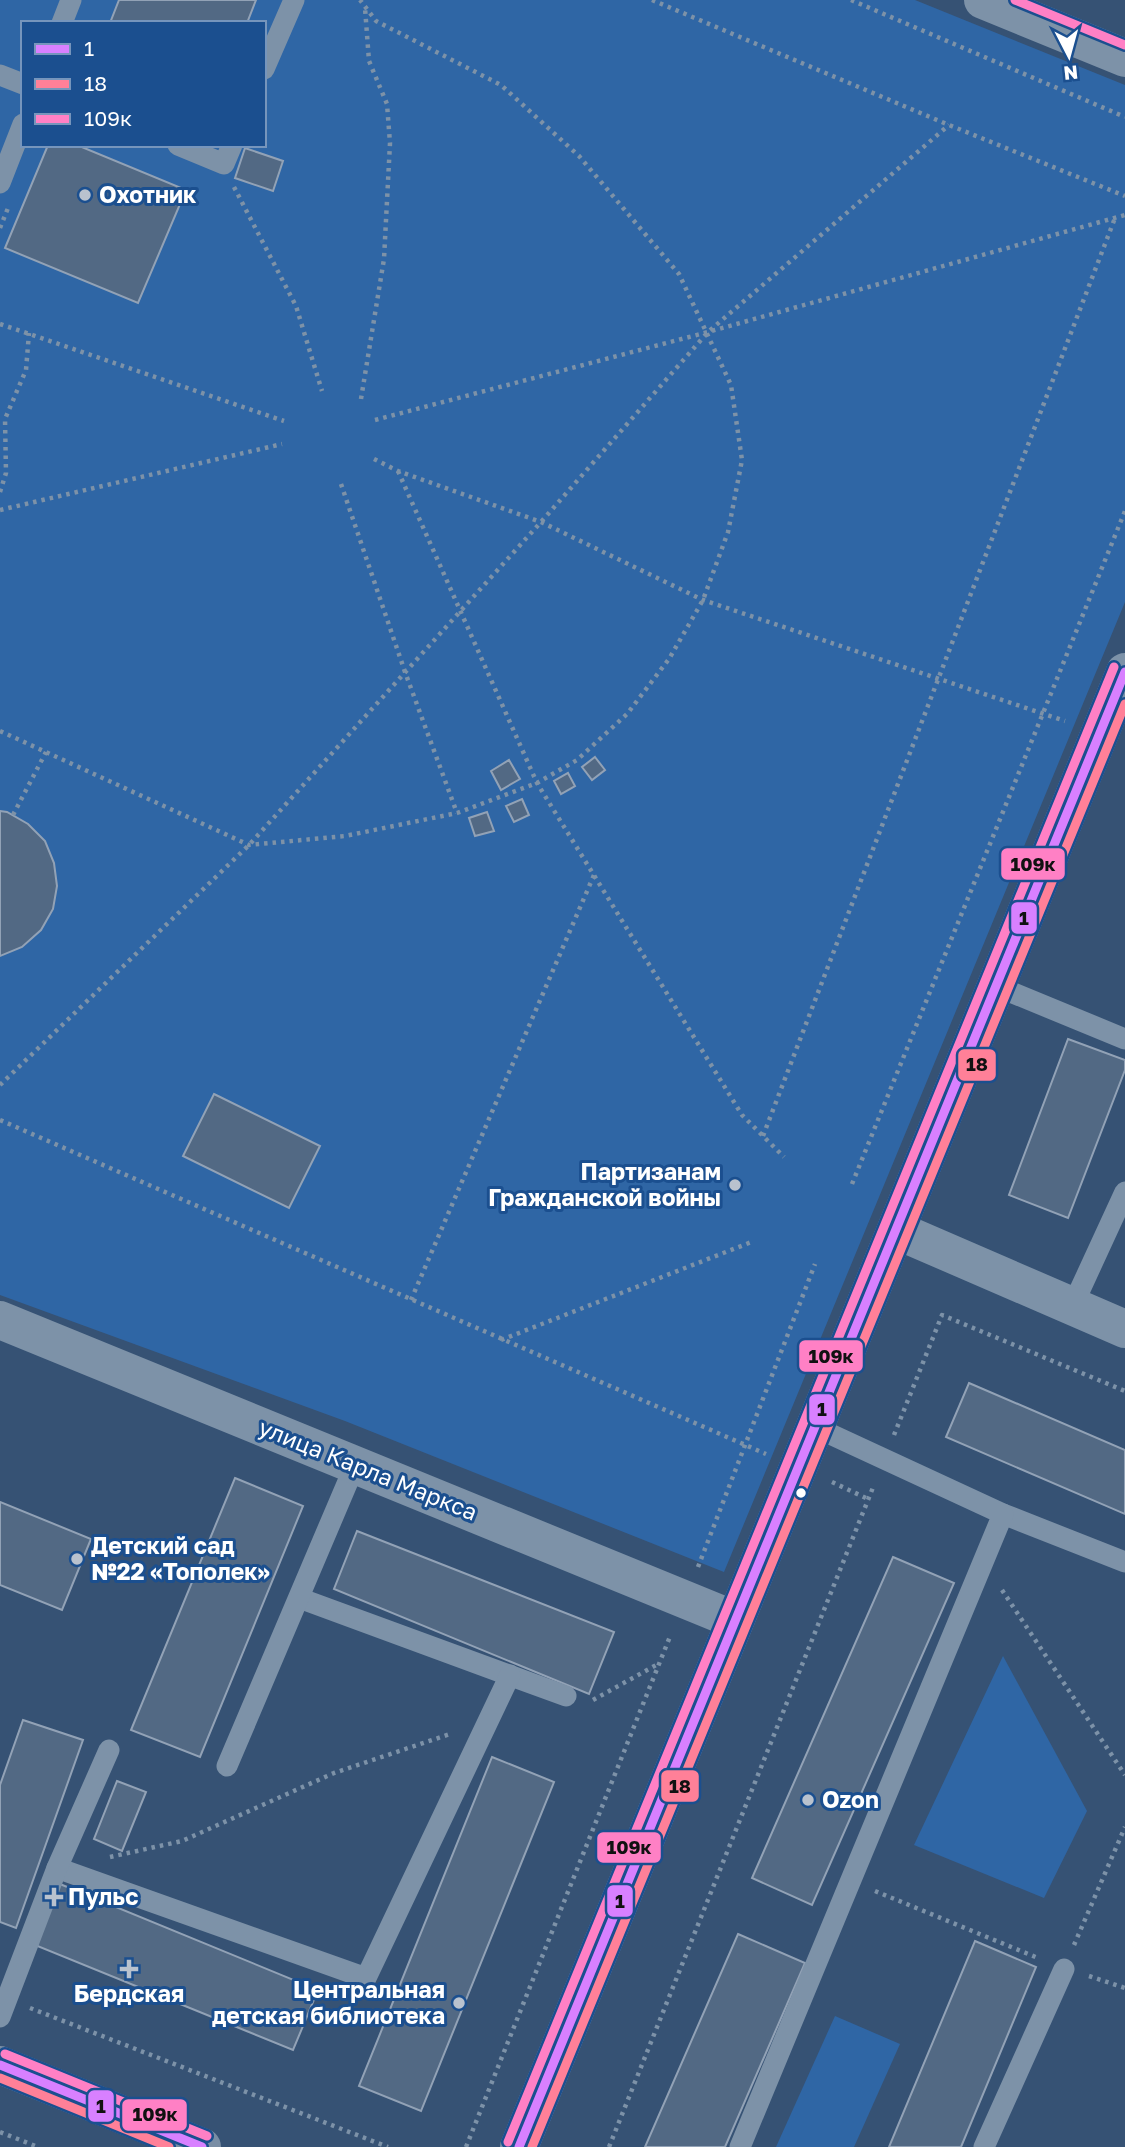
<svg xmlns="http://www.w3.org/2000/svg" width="1125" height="2147" font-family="'Golos Text',sans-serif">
	<rect width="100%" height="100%" fill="#365274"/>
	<!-- green -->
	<g fill="#2f66a5" fill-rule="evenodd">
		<path d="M0,0H915L1125,85V602L724,1572L345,1421L0,1295ZM23,23H264V145H23Z"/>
		<path d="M1003,1656L1087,1811L1044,1898L914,1845Z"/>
		<path d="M835,2016L900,2044L854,2147H776Z"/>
	</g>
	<!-- building -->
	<g fill="#526984" stroke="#92a2b6" stroke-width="2">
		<path d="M119,0H256L247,23H110Z"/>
		<path d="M48,145H77L186,190L138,303L5,248Z"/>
		<path d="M245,148L283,161L273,191L235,178Z"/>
		<path d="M595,757L605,770L592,780L582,767Z"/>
		<path d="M509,760L520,779L501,790L491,771Z"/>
		<path d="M568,773L575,786L561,794L554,781Z"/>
		<path d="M522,799L529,815L514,822L506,806Z"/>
		<path d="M0,811L7,812L28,824L45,841L54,863L57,886L53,909L41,930L22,947L0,956Z"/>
		<path d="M487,812L494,831L475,836L469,818Z"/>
		<path d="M1068,1039L1125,1060V1070L1068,1218L1009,1195Z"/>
		<path d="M214,1094L320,1146L289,1208L183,1156Z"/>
		<path d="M969,1383L1125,1450V1514L946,1437Z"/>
		<path d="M235,1478L303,1506L200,1757L131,1730Z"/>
		<path d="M0,1502L91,1539L62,1610L0,1585Z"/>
		<path d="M357,1531L614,1632L589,1694L334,1589Z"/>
		<path d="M893,1557L954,1583L812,1905L752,1878Z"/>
		<path d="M23,1720L83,1740L16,1928L0,1922V1785Z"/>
		<path d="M492,1757L554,1782L421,2111L359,2086Z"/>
		<path d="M117,1781L146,1792L122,1851L94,1839Z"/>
		<path d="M55,1882L318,1990L293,2050L30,1943Z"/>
		<path d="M738,1934L805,1963L725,2147H645Z"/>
		<path d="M975,1941L1036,1967L961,2147H889Z"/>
	</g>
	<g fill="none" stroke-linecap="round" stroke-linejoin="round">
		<!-- path -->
		<g stroke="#7d92a8" stroke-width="4.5" stroke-dasharray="3.5 5" stroke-linecap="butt">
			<path d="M652,0L949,125L1125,196"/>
			<path d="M851,0L1125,117"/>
			<path d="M234,187L296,306L322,391"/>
			<path d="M0,228L8,208"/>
			<path d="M0,324L284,421"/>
			<path d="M361,399L384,259L390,143L387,104L369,61L365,8"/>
			<path d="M375,420L708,332L1125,215"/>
			<path d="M374,459L398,471L541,522L703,600L1065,721"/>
			<path d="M398,471L537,783L742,1115L784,1157"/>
			<path d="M341,484L405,672L457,813"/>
			<path d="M0,492L6,473L5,419L26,370L29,333"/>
			<path d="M0,510L282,444"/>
			<path d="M0,731L249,845L345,836L457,813L537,783L577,760L627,714L669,659L703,600L728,532L742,460L731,385L679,274L579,156L501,85L376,21L360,0"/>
			<path d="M13,815L46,752"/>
			<path d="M0,1085L249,845L541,522L708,332L949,125"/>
			<path d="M0,1120L766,1454"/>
			<path d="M763,1136L1115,218"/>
			<path d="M852,1184L1125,511"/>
			<path d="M411,1300L594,875"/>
			<path d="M501,1340L754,1241"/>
			<path d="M894,1435L942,1315L1125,1391"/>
			<path d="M832,1482L868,1499"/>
			<path d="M698,1567L815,1264"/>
			<path d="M1002,1590L1125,1775"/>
			<path d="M593,1700L658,1664"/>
			<path d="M110,1857L182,1841L334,1773L450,1734"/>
			<path d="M875,1891L1038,1958"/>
			<path d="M1074,1945L1125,1827"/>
			<path d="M1089,1976L1125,1988"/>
			<path d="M30,2008L388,2147"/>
			<path d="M0,2132L38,2147"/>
			<path d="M466,2147L671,1634"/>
			<path d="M609,2147L874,1485"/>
		</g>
		<!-- service -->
		<g stroke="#7d92a8" stroke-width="21">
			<path d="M62,23L71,0"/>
			<path d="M264,69L294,0"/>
			<path d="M0,75L23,84"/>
			<path d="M178,145L224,164L232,145"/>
			<path d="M0,183L23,124"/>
			<path d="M996,986L1125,1039"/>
			<path d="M1072,1307L1125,1192"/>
			<path d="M1003,1514L1125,1562"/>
			<path d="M299,1598L566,1696"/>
			<path d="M227,1766L355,1465"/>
			<path d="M57,1868L366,1978L510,1675"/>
			<path d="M0,2017L57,1868L109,1750"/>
			<path d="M740,2147L1003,1514L815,1427"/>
			<path d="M984,2147L1064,1969"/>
		</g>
		<!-- minor -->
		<g stroke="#7d92a8" stroke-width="38">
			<path d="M896,1230L1125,1329"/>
			<path d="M0,1320L735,1620"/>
		</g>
		<!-- tertiary -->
		<g stroke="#7d92a8" stroke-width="38">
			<path d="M983,0L1125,58"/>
			<path d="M519,2147L1125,672"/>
		</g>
		<!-- secondary -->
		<path stroke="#798da4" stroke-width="38" d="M0,2065L202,2147"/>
		<defs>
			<g id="bus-1">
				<path d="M0,2065L202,2147"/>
				<path d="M519,2147L1125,672"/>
			</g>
			<g id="bus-2">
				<path d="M0,2078L169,2147"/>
				<path d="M532,2147L1125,704"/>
			</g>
			<g id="bus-3">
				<path d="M1015,0L1125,45"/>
				<path d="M5,2054L207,2136"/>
				<path d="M508,2142L1114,667"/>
			</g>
		</defs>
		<!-- bus-1 casing -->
		<use href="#bus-1" stroke="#1b4f8f" stroke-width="14"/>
		<!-- bus-2 casing -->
		<use href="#bus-2" stroke="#1b4f8f" stroke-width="14"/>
		<!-- bus-3 casing -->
		<use href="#bus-3" stroke="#1b4f8f" stroke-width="14"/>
		<!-- bus-1 -->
		<use href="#bus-1" stroke="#d880ff" stroke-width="9"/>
		<!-- bus-2 -->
		<use href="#bus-2" stroke="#ff8098" stroke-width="9"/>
		<!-- bus-3 -->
		<use href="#bus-3" stroke="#ff80c5" stroke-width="9"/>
	</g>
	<!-- markers -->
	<g fill="#b9c2ce" stroke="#1b4f8f" stroke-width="2.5">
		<circle cx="85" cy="195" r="7"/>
		<circle cx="735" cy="1185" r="7"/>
		<circle cx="77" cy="1559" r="7"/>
		<circle cx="808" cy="1800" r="7"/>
		<path d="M50.5 1886.5h7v7h7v7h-7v7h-7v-7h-7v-7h7z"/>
		<path d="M125.5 1958.5h7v7h7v7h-7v7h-7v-7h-7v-7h7z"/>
		<circle cx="459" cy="2003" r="7"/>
	</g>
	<circle fill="#fff" stroke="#1b4f8f" stroke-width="2.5" cx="801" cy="1493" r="6"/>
	<g text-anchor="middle" stroke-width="6" stroke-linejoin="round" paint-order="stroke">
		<!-- poi labels -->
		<g font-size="23" font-weight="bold" fill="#fff" stroke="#1b4f8f" text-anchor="start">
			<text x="99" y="203">Охотник</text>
			<text x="721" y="1180" text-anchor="end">Партизанам<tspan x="721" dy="26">Гражданской войны</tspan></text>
			<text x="91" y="1554">Детский сад<tspan x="91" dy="26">№22 «Тополек»</tspan></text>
			<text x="822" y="1808">Ozon</text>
			<text x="68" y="1905">Пульс</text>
			<text x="445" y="1998" text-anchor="end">Центральная<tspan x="445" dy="26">детская библиотека</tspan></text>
			<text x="129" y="2002" text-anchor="middle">Бердская</text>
		</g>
		<!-- street labels -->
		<g font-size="23" fill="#fff" stroke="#1b4f8f">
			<text transform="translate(368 1470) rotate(22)" y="8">улица Карла Маркса</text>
		</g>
	</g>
	<g stroke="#1b4f8f" stroke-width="2.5">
		<rect x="1000" y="847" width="66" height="34" rx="7" fill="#ff80c5"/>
		<rect x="1010" y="901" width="28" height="34" rx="7" fill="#d880ff"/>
		<rect x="957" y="1048" width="40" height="34" rx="7" fill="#ff8098"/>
		<rect x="798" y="1339" width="66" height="34" rx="7" fill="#ff80c5"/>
		<rect x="808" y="1393" width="28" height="33" rx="7" fill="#d880ff"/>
		<rect x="660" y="1769" width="40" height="34" rx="7" fill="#ff8098"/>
		<rect x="596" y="1831" width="66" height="33" rx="7" fill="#ff80c5"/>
		<rect x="606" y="1884" width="28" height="34" rx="7" fill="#d880ff"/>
		<rect x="87" y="2089" width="28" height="34" rx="7" fill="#d880ff"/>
		<rect x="121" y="2098" width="67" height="34" rx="7" fill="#ff80c5"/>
	</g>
	<g font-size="19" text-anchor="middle" font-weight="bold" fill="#111">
		<text x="1033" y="871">109к</text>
		<text x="1024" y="925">1</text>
		<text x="977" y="1071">18</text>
		<text x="831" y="1363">109к</text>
		<text x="822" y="1416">1</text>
		<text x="680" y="1793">18</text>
		<text x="629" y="1854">109к</text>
		<text x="620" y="1908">1</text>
		<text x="101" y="2113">1</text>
		<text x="155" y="2121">109к</text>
	</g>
	<!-- legend -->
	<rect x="21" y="21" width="245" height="126" fill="#1b4f8f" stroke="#7695bc" stroke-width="2"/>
	<rect x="35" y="44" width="35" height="10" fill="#d880ff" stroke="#7695bc" stroke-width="2"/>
	<text x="84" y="56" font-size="21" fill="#ffffff">1</text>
	<rect x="35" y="79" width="35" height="10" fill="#ff8098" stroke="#7695bc" stroke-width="2"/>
	<text x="84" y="91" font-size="21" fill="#ffffff">18</text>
	<rect x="35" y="114" width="35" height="10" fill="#ff80c5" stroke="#7695bc" stroke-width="2"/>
	<text x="84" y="126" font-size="21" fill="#ffffff">109к</text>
	<!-- north arrow -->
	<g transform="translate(1069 56) rotate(174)" stroke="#1b4f8f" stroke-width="5" paint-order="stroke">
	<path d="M0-5L12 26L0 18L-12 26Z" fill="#ffffff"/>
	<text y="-10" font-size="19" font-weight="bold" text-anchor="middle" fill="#ffffff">N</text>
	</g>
</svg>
